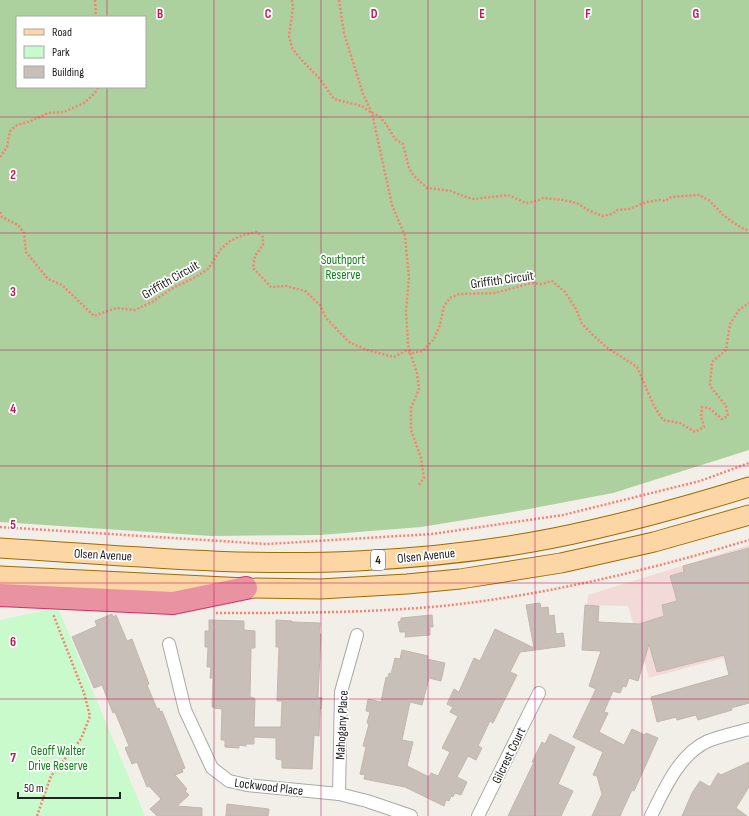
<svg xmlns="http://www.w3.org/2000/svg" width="749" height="816" font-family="'Sofia Sans Condensed',sans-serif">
	<rect width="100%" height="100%" fill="#f2efe9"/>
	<!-- commercial -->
	<path fill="#f2dad9" d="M749,545V651L649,678L628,606L587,605L588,595Z"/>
	<!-- forest -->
	<path fill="#add19e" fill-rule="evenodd" d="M0,0H749V450L613,493L513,512L421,527L320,535L211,536L0,522ZM17,17H145V87H17Z"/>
	<!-- park -->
	<path fill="#c8facc" d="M58,608L145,816H0V620Z"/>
	<!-- building -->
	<g fill="#c7bfb8" stroke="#c4b6ab">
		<path d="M749,548V703L731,708L732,710L698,720L696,715L677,720L676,717L657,722L651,697L729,675L724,655L657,672L649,644L638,681L629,678L626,687L623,686L620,693L613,691L604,712L608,713L599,732L624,745L632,729L645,735L646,733L658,738L634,791L632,790L620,816H592L602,794L597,776L593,775L603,752L573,737L596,689L589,686L601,651L582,650L585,605L599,606L598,622L639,624L664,616L662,605L677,601L670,576L684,572L683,566Z"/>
		<path d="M540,603L541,608L548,607L549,616L554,615L556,634L563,633L565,646L520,652L510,672L517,675L493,723L490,721L478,746L482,748L476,760L468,756L457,777L467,782L461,795L455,793L453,797L451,796L449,801L446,800L444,806L405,787L364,779L365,775L360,774L366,747L363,746L369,724L367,723L370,712L366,711L368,699L381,702L386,677L388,678L389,673L391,674L395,658L400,659L402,650L428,656L427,659L445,663L441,681L429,678L422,705L410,702L402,740L413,742L407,766L429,777L431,773L438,776L450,752L442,748L458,716L450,712L453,707L447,704L454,689L459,692L474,658L480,661L495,629L534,648L526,605Z"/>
		<path d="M112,614L113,617L116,615L127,641L132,639L149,684L147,685L157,709L159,708L160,712L162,711L185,768L182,769L183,772L175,775L187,789L185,791L189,795L177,806L202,808V816H157L150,809L161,799L149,786L147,787L137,762L132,764L125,748L129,746L115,712L113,713L102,685L94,688L72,637L97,626L95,621Z"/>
		<path d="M432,615L433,627H430V635L405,637L406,632H400L398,622L401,621V618Z"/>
		<path d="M209,620L244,621V630L255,631V648H251L250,697L254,698L255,699L254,727H281L282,701H277L279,647H276V620L292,621V622L320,623L319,634H321L318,697L322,698L321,709H320L319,736L314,735L312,769L282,768V760L276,759V738L254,737V744H246V746L239,745V748L225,747V740H221L222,709L214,708V707H212L213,678H210L211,667H207L208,647H205V631H209Z"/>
		<path d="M550,734L575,747L558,784L573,791L561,816H508L534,762H532L542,742L545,744Z"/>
		<path d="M749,762V787L736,808L747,816H682L692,793L700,781L710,787L718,773L721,775Z"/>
		<path d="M227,804L269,809L268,816H226Z"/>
	</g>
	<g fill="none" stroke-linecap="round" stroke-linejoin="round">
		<defs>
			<g id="street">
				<path d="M169,644L185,710L212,768L229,781L247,785L339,794L367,801L411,816"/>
				<path d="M339,794L341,692L357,635"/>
				<path d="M478,816L539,693"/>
				<path d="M651,816C664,790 679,754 708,741C721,736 735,733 749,729"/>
			</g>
			<g id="primary">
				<path d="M0,548C119,555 238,567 357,561C436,557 515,548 591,530C644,518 697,503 749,487"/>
				<path d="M0,576L246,588L320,589L407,584L460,579L561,563L654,542L749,515"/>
			</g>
			<path id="highway" d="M0,595L173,603L246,588"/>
		</defs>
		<!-- street casing -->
		<use href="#street" stroke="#a9a9a9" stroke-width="14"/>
		<!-- primary casing -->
		<use href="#primary" stroke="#a06b00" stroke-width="21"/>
		<!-- highway casing -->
		<use href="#highway" stroke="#dc2a67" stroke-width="24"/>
		<!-- path -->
		<g stroke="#fa8072" stroke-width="2.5" stroke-dasharray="2 2" stroke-linecap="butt">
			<path d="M95,0L96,17"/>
			<path d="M292,0L293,8L289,36L292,48L299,57L320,79L334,99L362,106L370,112L379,116L386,124L395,139L403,144L409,168L414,176L427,188L451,191L463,196L474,199L508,195L526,203L537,201L543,198L563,200L577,203L588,210L602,216L612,214L617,210L629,209L647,202L660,200L665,201L671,197L699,195L710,201L723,215L734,223L744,229L749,231"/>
			<path d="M339,0L344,33L363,94L372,113L392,205L405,236L409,278L406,310L408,345L410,352L417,373L419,389L411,408V430L421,458L424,478L419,485"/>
			<path d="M0,157L7,147L10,131L17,125L31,121L48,113L64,112L84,103L95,93L98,87"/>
			<path d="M0,212L2,217L18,225L24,233L26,252L48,279L62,285L94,316L116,308L135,310L152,302L173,288L194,278L208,269L221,249L230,241L243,235L257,232L263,237V245L255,256L253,268L271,287L286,286L305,291L320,305L326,318L349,342L367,350L394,357L406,351L412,353L423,351L434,339L440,325L444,306L450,298L459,294L495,293L531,283L541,284L552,281L565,292L576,309L582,324L593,335L606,347L637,367L654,406L663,420L680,423L695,432L704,427L701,416L702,407L709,408L722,419L728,416L726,406L710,386L712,362L726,350L730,324L739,310L749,303"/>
			<path d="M0,527L267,544L432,534L563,515L700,481L749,463"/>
			<path d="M216,613C292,613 367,613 442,606C547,595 649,570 749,540"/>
			<path d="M37,816L51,776L81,739L90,716L84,693L53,614"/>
		</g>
		<!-- street -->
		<use href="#street" stroke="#fff" stroke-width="12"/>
		<!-- primary -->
		<use href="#primary" stroke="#fcd6a4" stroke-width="19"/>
		<!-- highway -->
		<use href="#highway" stroke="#e892a2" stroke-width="22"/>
	</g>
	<!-- grid -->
	<path fill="none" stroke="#c2185b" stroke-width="1" stroke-opacity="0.55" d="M107,0V17M214,0V816M321,0V816M428,0V816M535,0V816M642,0V816M107,87V816M0,117H749M0,233H749M0,350H749M0,466H749M0,583H749M0,699H749"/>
	<g text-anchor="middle" stroke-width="3.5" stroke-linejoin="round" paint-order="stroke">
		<!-- shield labels -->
		<rect fill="#fff" stroke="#646464" stroke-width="1" x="371" y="550" width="14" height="20" rx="3"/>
		<g font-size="12" font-weight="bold" fill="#222">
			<text x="378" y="564">4</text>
		</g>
		<!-- park labels -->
		<g font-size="13" fill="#0c8416" stroke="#fff">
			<text x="343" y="264">Southport<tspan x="343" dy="15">Reserve</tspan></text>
			<text x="58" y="755">Geoff Walter<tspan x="58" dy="15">Drive Reserve</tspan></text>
		</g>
		<!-- street labels -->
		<g font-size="13" fill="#222" stroke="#fff">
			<text transform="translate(170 279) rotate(-30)" y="5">Griffith Circuit</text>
			<text transform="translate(502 279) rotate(-8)" y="5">Griffith Circuit</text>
			<text transform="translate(103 554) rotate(3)" y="5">Olsen Avenue</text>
			<text transform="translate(426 555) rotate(-6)" y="5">Olsen Avenue</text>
			<text transform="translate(341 725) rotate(-87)" y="5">Mahogany Place</text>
			<text transform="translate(508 755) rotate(-64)" y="5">Gilcrest Court</text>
			<text transform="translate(269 786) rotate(7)" y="5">Lockwood Place</text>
		</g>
	</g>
	<g font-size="13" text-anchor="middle" font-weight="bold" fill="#c2185b" stroke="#fff" stroke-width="3.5" stroke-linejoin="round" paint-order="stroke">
		<text x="160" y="18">B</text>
		<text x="268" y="18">C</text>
		<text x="374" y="18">D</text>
		<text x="482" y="18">E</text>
		<text x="588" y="18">F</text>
		<text x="696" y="18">G</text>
		<text x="13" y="179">2</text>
		<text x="13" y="296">3</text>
		<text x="13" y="413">4</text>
		<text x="13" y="529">5</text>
		<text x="13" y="646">6</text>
		<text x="13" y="762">7</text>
	</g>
	<!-- legend -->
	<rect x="16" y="16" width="130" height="72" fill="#ffffff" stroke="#a7a7a7"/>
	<rect x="24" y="29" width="20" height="6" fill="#fcd6a4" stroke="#a7a7a7"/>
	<text x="52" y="36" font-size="12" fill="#222222">Road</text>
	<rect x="24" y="46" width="20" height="12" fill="#c8facc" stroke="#a7a7a7"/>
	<text x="52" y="56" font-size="12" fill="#222222">Park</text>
	<rect x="24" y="66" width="20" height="12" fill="#c7bfb8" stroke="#a7a7a7"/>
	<text x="52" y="76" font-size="12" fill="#222222">Building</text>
	<!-- scale -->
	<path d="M18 792v6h102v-6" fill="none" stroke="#222222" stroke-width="2"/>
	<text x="24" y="792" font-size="12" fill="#222222" stroke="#ffffff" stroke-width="3" paint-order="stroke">50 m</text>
</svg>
